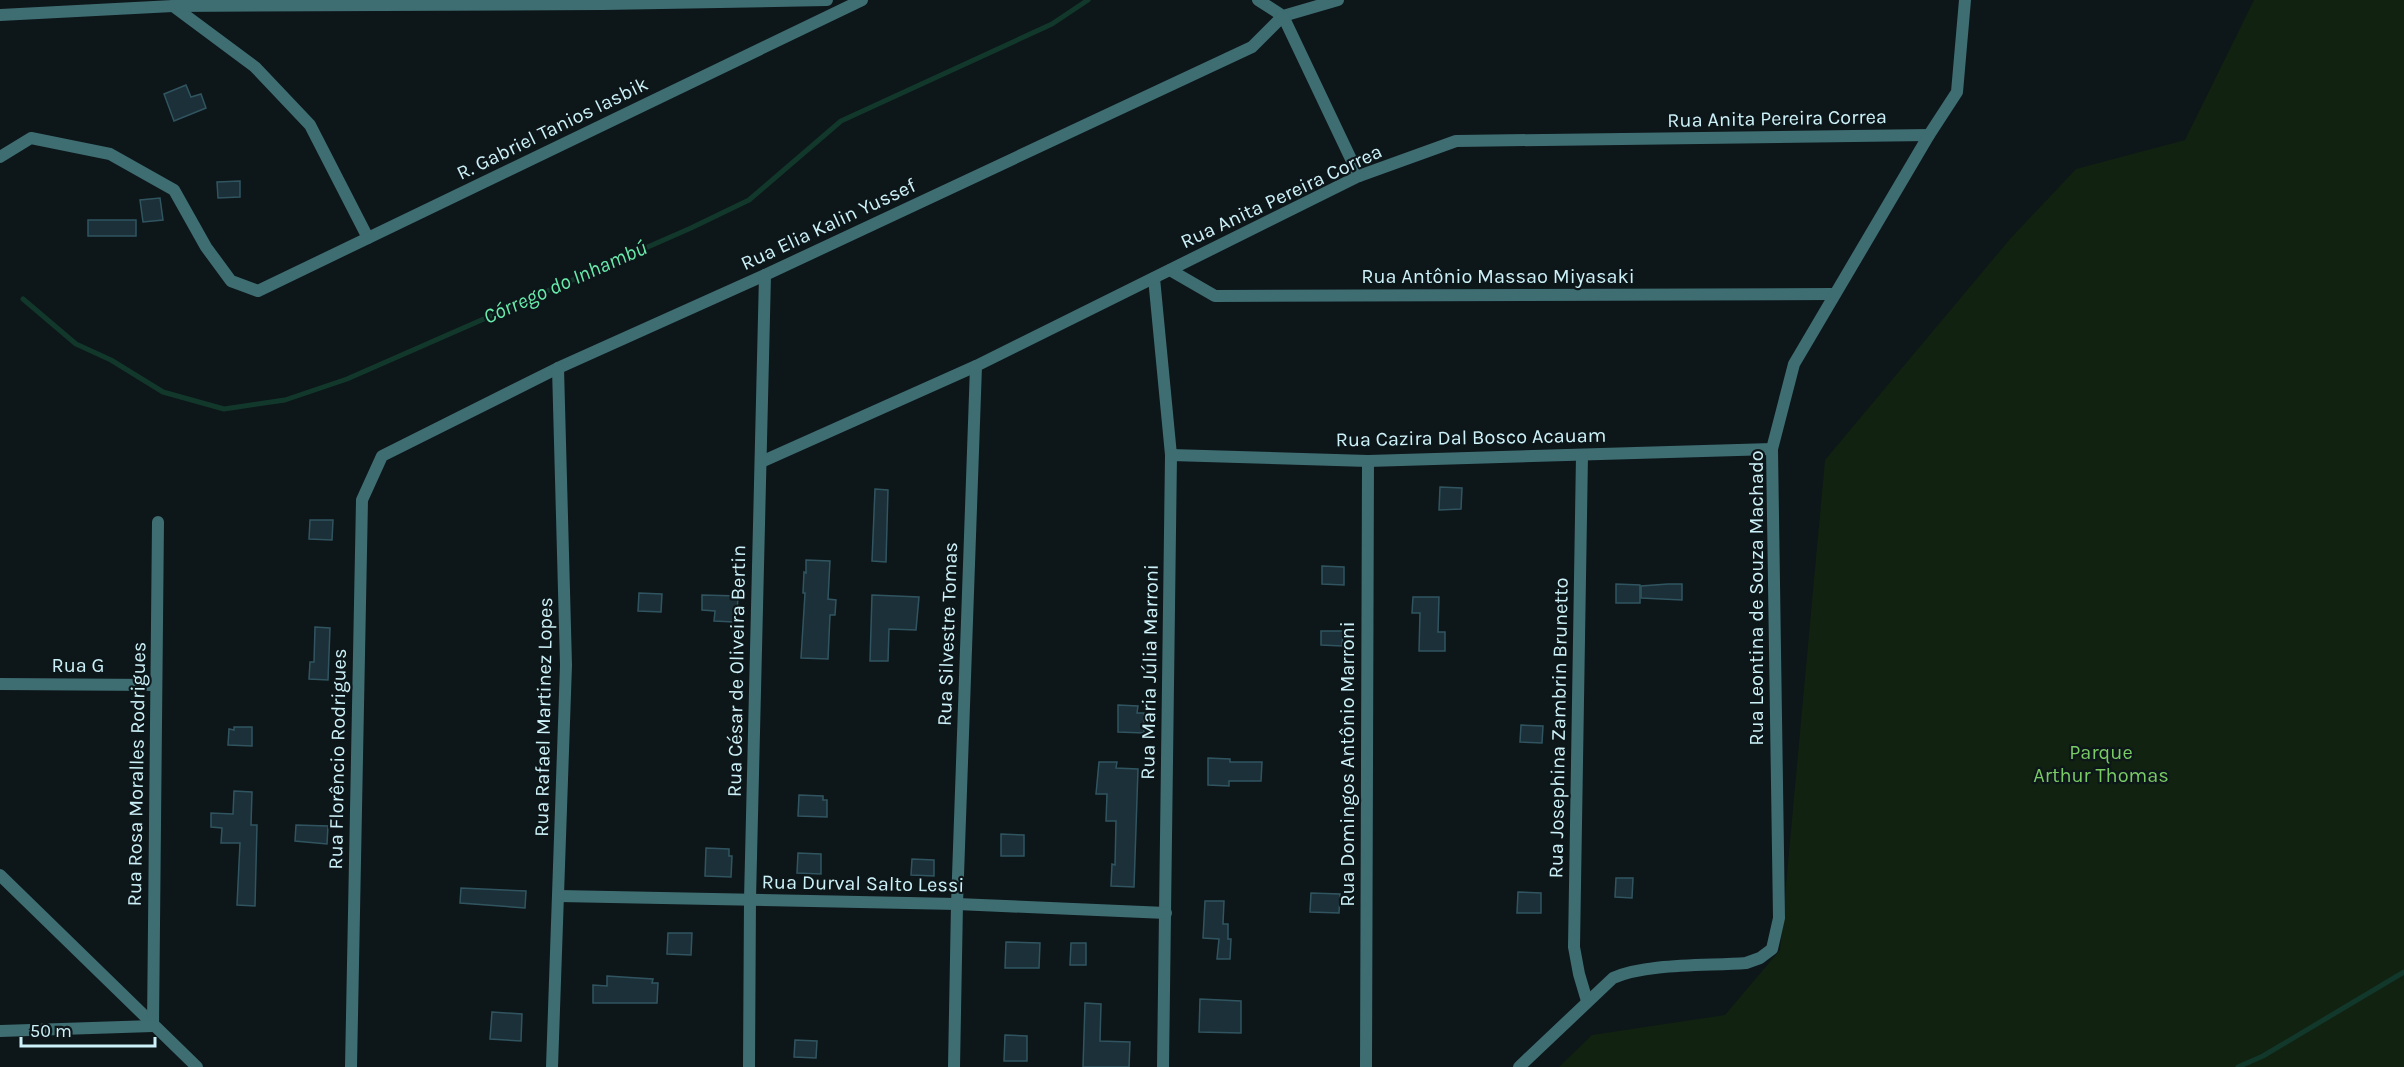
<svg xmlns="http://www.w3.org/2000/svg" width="2404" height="1067" font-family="Karla,sans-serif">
	<rect width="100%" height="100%" fill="#0d1619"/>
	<!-- green -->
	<path fill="#121" d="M2254,0H2404V1067H1559L1592,1035L1725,1015L1780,950L1825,460L2010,239L2076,169L2185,140Z"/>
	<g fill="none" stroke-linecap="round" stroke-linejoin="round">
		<!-- stream -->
		<g stroke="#12382b" stroke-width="5">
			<path d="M23,299L76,344L111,360L163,392L224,409L285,400L347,379L691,228L749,200L841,121L1052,24L1088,0"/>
			<path d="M2238,1067L2263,1056L2404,972"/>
		</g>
	</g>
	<!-- building -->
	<g fill="#1b3038" stroke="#315560" stroke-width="1.5">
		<path d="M186,85L191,97L201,94L206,108L174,121L164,94Z"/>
		<path d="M240,181V197L218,198L217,182Z"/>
		<path d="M160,198L163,220L143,222L140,200Z"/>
		<rect x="88" y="220" width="48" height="16"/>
		<path d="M1440,487L1462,488L1461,509L1439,510Z"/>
		<path d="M875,489L888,490L886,562L872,561Z"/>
		<path d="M310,520H333L332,540L309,539Z"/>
		<path d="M806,560L830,561L828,599L836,600L835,615H830L828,659L801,658L805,593H803L804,572L806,573Z"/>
		<path d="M1322,566L1344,567V585L1322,584Z"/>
		<path d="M1616,584L1640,585V603H1616Z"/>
		<path d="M1668,584H1682V600L1641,598V586Z"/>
		<path d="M639,593L662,594L661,612L638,611Z"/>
		<path d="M702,595L738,596L737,614H734V622L714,621L715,611L702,610Z"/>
		<path d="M872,595L919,597L916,630L889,629L888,661H870Z"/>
		<path d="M1413,597H1439L1438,632H1445V651H1419L1420,613H1412Z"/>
		<path d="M315,627L330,628L328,680L309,679L310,662H314Z"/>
		<path d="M1321,631H1343L1342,646L1321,645Z"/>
		<path d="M1118,705L1138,706L1137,713H1144V733L1118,732Z"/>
		<path d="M1521,725L1543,726L1542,743L1520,742Z"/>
		<path d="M234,727H252V746L228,745L229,729L234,730Z"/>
		<path d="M1208,758L1230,759V762H1262L1261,781H1229V786L1208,785Z"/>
		<path d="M1099,762H1117L1116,768L1138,769L1134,887L1111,886L1112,864L1115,865L1116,821H1106L1107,794H1096Z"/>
		<path d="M234,791L252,792L251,825H257L255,906L237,905L240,843H221L222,828L211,827V813L233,814Z"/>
		<path d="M799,795L823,796V800H827V817L798,816Z"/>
		<path d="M296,825L328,826L327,844L295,841Z"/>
		<path d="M1001,834L1024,835V856H1001Z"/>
		<path d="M706,848L729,849V856H732L731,877L705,876Z"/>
		<path d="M798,853L821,854V874L797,873Z"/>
		<path d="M912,859L934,860V876L911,875Z"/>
		<path d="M1616,878H1633L1632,898L1615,897Z"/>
		<path d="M461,888L526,891L525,908L460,903Z"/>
		<path d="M1518,892L1541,893V913H1517Z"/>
		<path d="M1311,893L1340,894L1339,913L1310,912Z"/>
		<path d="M1205,901H1224L1223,924H1228V939H1231L1230,959H1217L1219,939L1203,938Z"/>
		<path d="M668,933H692L691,955L667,954Z"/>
		<path d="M1006,942L1040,943L1039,968H1005Z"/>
		<path d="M1071,943H1086V965H1070Z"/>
		<path d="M607,976L653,979L652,983H658L657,1003H593V985L607,986Z"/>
		<path d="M1200,999L1241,1001V1033L1199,1032Z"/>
		<path d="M1085,1003L1101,1004L1100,1041L1130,1042L1129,1067H1083Z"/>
		<path d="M492,1012L522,1014L521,1041L490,1039Z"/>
		<path d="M1005,1035L1027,1036V1061H1004Z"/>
		<path d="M795,1040L817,1041L816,1058L794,1057Z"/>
	</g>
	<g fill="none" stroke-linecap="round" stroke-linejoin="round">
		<!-- minor -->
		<g stroke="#3e6d72" stroke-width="12">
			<path d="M1258,0L1283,16L1338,0"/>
			<path d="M173,6L255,67L310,125L368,238"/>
			<path d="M0,15L173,6L603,4L827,0"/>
			<path d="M0,157L31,138L110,154L174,190L206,247L231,281L258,291L862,0"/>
			<path d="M1170,270L1215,296L1834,294"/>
			<path d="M1154,278L1171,455L1163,1067"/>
			<path d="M1171,455L1368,461L1772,449"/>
			<path d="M1582,455L1574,947L1579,974L1587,1001"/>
			<path d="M761,462L976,366L1359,176L1456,141L1929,135"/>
			<path d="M0,684L156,685"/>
			<path d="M0,875L197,1067"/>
			<path d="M559,896L957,904L1166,913"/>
			<path d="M153,1026L158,522"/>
			<path d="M0,1031L153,1026"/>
			<path d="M351,1067L362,500L382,456L558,368L765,275L1252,47L1283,16L1359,176"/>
			<path d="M552,1067L566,665L558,368"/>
			<path d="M749,1067L750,899L765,275"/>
			<path d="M954,1067L957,904L976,366"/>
			<path d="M1366,1067L1368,461"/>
			<path d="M1519,1067L1613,978C1647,963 1707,966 1746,963L1760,958L1772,949L1779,918L1772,449L1794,364L1929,135L1957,92L1965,0"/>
		</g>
	</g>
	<g text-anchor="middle" stroke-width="4.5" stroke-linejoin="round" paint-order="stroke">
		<!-- street labels -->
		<g font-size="20" fill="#ccf1f8" stroke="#0d1619">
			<text transform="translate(1777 118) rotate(-1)" y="7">Rua Anita Pereira Correa</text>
			<text transform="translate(552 128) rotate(-26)" y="7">R. Gabriel Tanios Iasbik</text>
			<text transform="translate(1281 196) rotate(-25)" y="7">Rua Anita Pereira Correa</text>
			<text transform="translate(828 224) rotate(-25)" y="7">Rua Elia Kalin Yussef</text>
			<text x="1498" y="283">Rua Antônio Massao Miyasaki</text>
			<text transform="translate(1471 437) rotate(-1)" y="7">Rua Cazira Dal Bosco Acauam</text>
			<text transform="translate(1756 598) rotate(-90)" y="7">Rua Leontina de Souza Machado</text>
			<text transform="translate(947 634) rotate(-88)" y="7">Rua Silvestre Tomas</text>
			<text x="78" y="672">Rua G</text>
			<text transform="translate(736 671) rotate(-89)" y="7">Rua César de Oliveira Bertin</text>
			<text transform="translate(1149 672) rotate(-89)" y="7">Rua Maria Júlia Marroni</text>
			<text transform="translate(543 717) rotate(-89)" y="7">Rua Rafael Martinez Lopes</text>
			<text transform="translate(1558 728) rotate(-89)" y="7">Rua Josephina Zambrin Brunetto</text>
			<text transform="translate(337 759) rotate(-89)" y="7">Rua Florêncio Rodrigues</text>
			<text transform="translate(1347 764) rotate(-90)" y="7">Rua Domingos Antônio Marroni</text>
			<text transform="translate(136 774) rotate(-89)" y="7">Rua Rosa Moralles Rodrigues</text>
			<text transform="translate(863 883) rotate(1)" y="7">Rua Durval Salto Lessi</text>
		</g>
		<!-- park labels -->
		<g font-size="20" fill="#79cc64" stroke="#0d1619">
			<text x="2101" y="759">Parque<tspan x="2101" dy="23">Arthur Thomas</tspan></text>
		</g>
		<!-- water labels -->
		<g font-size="21" font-style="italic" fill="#68eaab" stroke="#0d1619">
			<text transform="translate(565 282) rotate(-24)" y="7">Córrego do Inhambú</text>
		</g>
	</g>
	<!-- scale -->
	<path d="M21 1037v9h134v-9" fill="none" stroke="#ccf1f8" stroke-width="3"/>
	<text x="30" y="1037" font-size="18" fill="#ccf1f8" stroke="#0d1619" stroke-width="4.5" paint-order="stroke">50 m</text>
</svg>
